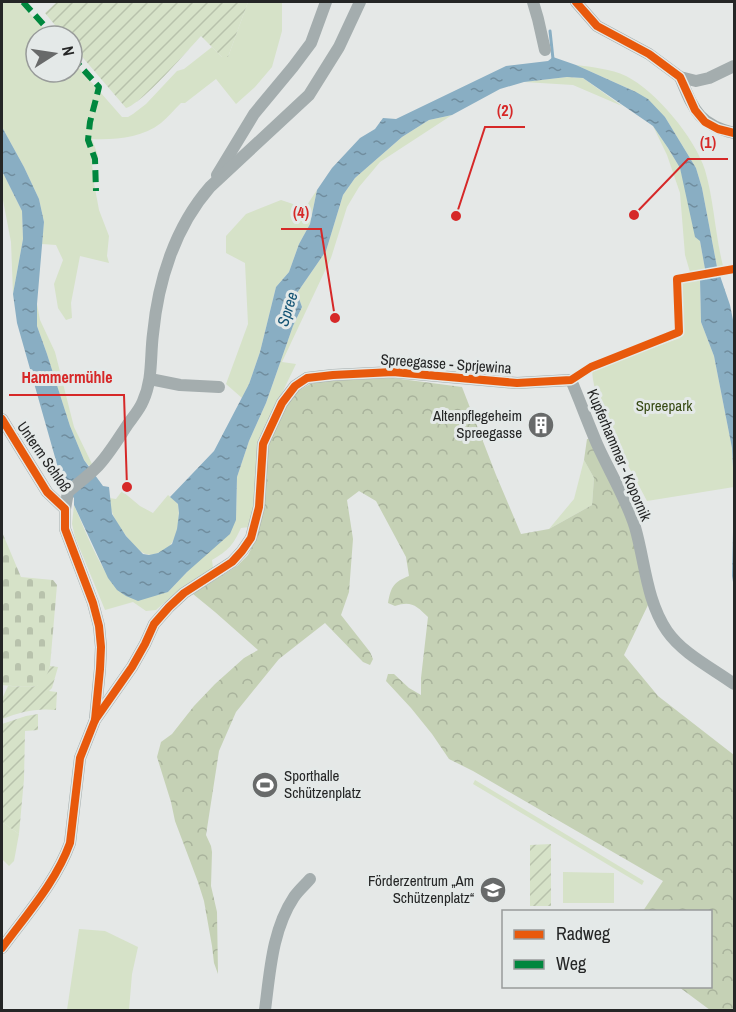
<svg xmlns="http://www.w3.org/2000/svg" width="736" height="1012" font-family="'Archivo Narrow',sans-serif">
	<defs>
		<pattern id="forest-crowns" width="20" height="18" patternUnits="userSpaceOnUse" patternTransform="scale(1.5)"><rect width="20" height="18" fill="#c5d1b5"/><path d="M2 6a3 3 0 1 1 6 0M12 15a3 3 0 1 1 6 0" fill="none" stroke="#a9b39c"/></pattern>
		<pattern id="cemetery-stones" width="16" height="16" patternUnits="userSpaceOnUse" patternTransform="scale(1.5)"><rect width="16" height="16" fill="#d6e2c8"/><path d="M2 7V4a2 2 0 0 1 4 0v3zM10 15v-3a2 2 0 0 1 4 0v3z" fill="#b8c2ac"/></pattern>
		<pattern id="garden-furrows" width="10" height="10" patternUnits="userSpaceOnUse" patternTransform="scale(1.5)"><rect width="10" height="10" fill="#d6e2c8"/><path d="M-1 1l2-2M0 10L10 0M9 11l2-2" fill="none" stroke="#b8c2ac"/></pattern>
		<pattern id="water-ripples" width="26" height="14" patternUnits="userSpaceOnUse" patternTransform="scale(1.5)"><rect width="26" height="14" fill="#89aec3"/><path d="M2 4q2-2 4 0t4 0M15 11q2-2 4 0t4 0" fill="none" stroke="#708d9e"/></pattern>
	</defs>
	<rect width="100%" height="100%" fill="#e5e8e7"/>
	<!-- green -->
	<g fill="#d6e2c8">
		<path d="M2,2H19L51,36H36V72H72V60L122,117H128L133,114L146,104L177,71L184,69L212,47L222,57H228L248,2H282V31L272,67L255,87L236,104L216,79L185,103H181C175,109 168,117 161,123C142,138 115,140 92,139L98,156L92,164L94,183L99,210L109,236L107,256L109,263L80,256L71,303L72,318L66,320L58,308L54,284L63,260L56,245L42,244L44,222L39,199L24,167L2,127Z"/>
		<path d="M576,65C592,67 611,69 626,76C656,91 695,138 705,170C714,201 715,234 723,266L717,267L702,188L696,168L665,117L636,92Z"/>
		<path d="M567,77L583,78L622,106L573,85L524,82Z"/>
		<path d="M452,115L380,162L359,187L347,207L331,258L282,362L296,364L261,437L255,502L249,527L241,528C233,545 229,550 212,560L213,568L180,589L156,610L146,611L133,602L105,610L75,537L72,524L74,505C86,532 103,579 126,596L168,592L236,520L237,477L249,441L266,403L293,326L302,307L297,293L326,251L343,195L355,178L402,137L429,120Z"/>
		<path d="M653,126L668,148L680,168L700,241L705,269L690,272L685,255L680,193L667,155Z"/>
		<path d="M2,171L22,211L23,239L13,294L11,242L2,195Z"/>
		<path d="M317,190L310,224L299,244L289,272L276,287L260,352L249,384L242,398L226,384L248,324L245,263L226,253V236L246,214L281,200L305,208Z"/>
		<path d="M700,279L701,322L714,356L732,448L734,487L647,501C629,465 594,410 592,370L680,338L684,329L682,282Z"/>
		<path d="M37,304L40,320L55,352L74,427L92,464L89,466L84,460L70,426L47,354L37,326Z"/>
		<path d="M584,460L594,478L592,505L549,529L574,499Z"/>
		<path d="M122,491L140,506L153,513L168,495L178,504C180,514 178,536 171,544C169,547 166,548 164,550C158,553 152,556 146,554C137,553 114,521 112,512C110,508 110,503 109,498L116,499Z"/>
		<path d="M475,780L644,881L642,885L473,784Z"/>
		<path d="M2,822L19,834L14,861L9,866L2,859Z"/>
		<path d="M563,872L614,873V903H563Z"/>
		<path d="M79,929L105,931L138,947L132,974L129,1010H67Z"/>
	</g>
	<!-- forest -->
	<path fill="url(#forest-crowns)" d="M393,378L462,387L496,475L521,534L549,529L592,505L594,478L584,460L587,439H593L627,505L646,568L648,605L624,655L658,696L734,755V1010H710L679,987L710,986V912L644,911H643L663,881L473,771L449,759L432,734L411,708L386,681L388,674H394L409,688L421,695V678L428,617C417,606 411,600 395,606L388,603C391,586 394,582 409,576L406,557L376,501L359,491L347,500L353,539L349,592L341,615L370,652L373,659L370,665L363,662L325,623L279,659L236,712L219,751L206,835L211,846L212,852L211,886L217,912L218,974L214,963L212,946L204,901L198,882L175,821L171,802L157,757L161,742L172,734L194,706L215,684L244,658L258,650L215,612L193,594L237,566L248,555L256,539L264,508L266,443L285,405L298,391L310,384L324,381Z"/>
	<!-- cemetery -->
	<path fill="url(#cemetery-stones)" d="M2,532L21,577L53,580L57,585L50,666C48,672 47,679 42,684C35,689 11,686 2,685Z"/>
	<!-- garden -->
	<g fill="url(#garden-furrows)">
		<path d="M57,2H248L228,57H222L201,36C187,51 142,104 126,108L72,45V36H64L45,13Z"/>
		<path d="M50,666L58,667L52,688L49,691L57,692L56,710C35,708 21,712 2,719V699L8,686C33,686 42,693 50,666Z"/>
		<path d="M38,714V730L25,731L24,779L19,834L2,822V724L26,716Z"/>
		<path d="M551,844V906H530V845Z"/>
	</g>
	<!-- water -->
	<path fill="url(#water-ripples)" d="M553,57L576,65L636,92L648,99L665,117L696,168L702,188L717,267L730,305L734,325V588L732,576L734,487L732,448L714,356L701,322L700,279L705,269L700,241L695,237L680,168L668,148L653,126L583,78L567,77L524,82L500,89L452,115L429,120L402,137L355,178L343,195L326,251L297,293L302,307L293,326L266,403L249,441L237,477L236,520L230,534L187,572L168,592L138,601L126,596L117,590L108,578L74,505V498L64,488L62,482L17,323L13,294L23,239L22,211L2,171V127L24,167L39,199L44,222L37,304V326L47,354L70,426L84,460L103,486L109,487L112,514L126,536L143,554L149,555L158,553L172,544L177,529L179,513L178,504L170,497L214,451L249,384L260,352L276,287L289,272L299,244L310,224L317,190L332,168L360,138L375,129L383,118L396,119L506,66L548,61Z"/>
	<g fill="none" stroke-linecap="round" stroke-linejoin="round">
		<!-- stream -->
		<path stroke="#89aec3" stroke-width="3" d="M550,31L553,59"/>
		<!-- street -->
		<g stroke="#a4adae" stroke-width="12">
			<path d="M533,2L538,19L545,50"/>
			<path d="M576,2L597,26L649,54L680,77L696,81L709,78L734,66"/>
			<path d="M680,77C694,110 698,124 734,133"/>
			<path d="M217,175L254,114L293,67L311,43L326,2"/>
			<path d="M150,379L180,385L219,387"/>
			<path d="M2,419L47,492L65,509"/>
			<path d="M95,719L100,669L101,647L99,626L93,603L65,529V509L68,492C77,484 87,477 96,468C108,456 118,439 128,424C133,417 140,409 143,401C153,379 150,357 153,334C158,281 175,227 210,187L309,95L339,47L360,2"/>
			<path d="M2,948C26,915 56,882 70,843L80,758L95,720L132,667L145,644L154,624L169,607L184,593L232,562L242,551L251,538L259,507L263,444L282,403L295,386L307,378L333,375L393,372L517,383L571,380C580,401 588,423 597,444C609,471 626,498 635,527C645,561 646,600 667,631C683,654 712,668 734,684"/>
			<path d="M265,1010C270,972 272,930 294,897C299,890 305,885 310,879"/>
		</g>
		<!-- quiet -->
		<g stroke="#00873e" stroke-width="6" stroke-dasharray="12 6" stroke-linecap="butt">
			<path d="M23,2L54,36"/>
			<path d="M72,57L99,87L90,122L88,140L95,159L96,191"/>
		</g>
		<defs>
			<g id="cycleway">
				<path d="M576,2L597,26L649,54L680,77L695,110L705,122L718,129L734,133"/>
				<path d="M2,419L47,492L65,509V529L93,603L99,626L101,647L100,669L95,720"/>
				<path d="M2,948C26,915 56,882 70,843L80,758L95,720L132,667L145,644L154,624L169,607L184,593L232,562L242,551L251,538L259,507L263,444L282,403L295,386L307,378L333,375L393,372L517,383L571,380L591,367L679,332L677,279L734,269"/>
			</g>
		</defs>
		<!-- cycleway casing -->
		<use href="#cycleway" stroke="#e4e9e8" stroke-width="11"/>
		<!-- cycleway -->
		<use href="#cycleway" stroke="#e8590c" stroke-width="8"/>
	</g>
	<!-- icons -->
	<defs>
		<symbol id="building-disc" viewBox="-11 -11 22 22"><circle r="9.5" fill="#686a6a" stroke="#e4e9e8"/><path d="M-4-6H4V6H1V3H-1V6H-4ZM-2.5-4.3h1.7v1.8h-1.7ZM.8-4.3h1.7v1.8H.8ZM-2.5-1h1.7V.8h-1.7ZM.8-1h1.7V.8H.8Z" fill="#fff"/></symbol>
		<symbol id="stadium-disc" viewBox="-11 -11 22 22"><circle r="9.5" fill="#686a6a" stroke="#e4e9e8"/><path d="M0-5a6.5 5 0 1 0 0 10a6.5 5 0 1 0 0-10ZM-3.5-1.8h7v3.6h-7Z" fill="#fff"/></symbol>
		<symbol id="school-disc" viewBox="-11 -11 22 22"><circle r="9.5" fill="#686a6a" stroke="#e4e9e8"/><path d="M0-5L7-2L0 1L-7-2ZM-4 1L0 2.5L4 1V4Q0 6-4 4Z" fill="#fff"/></symbol>
	</defs>
	<g fill-rule="evenodd">
		<use href="#building-disc" x="526" y="410" width="30" height="30"/>
		<use href="#stadium-disc" x="250" y="770" width="30" height="30"/>
		<use href="#school-disc" x="478" y="875" width="30" height="30"/>
	</g>
	<g text-anchor="middle" stroke-width="6" stroke-linejoin="round" paint-order="stroke">
		<!-- street labels -->
		<g font-size="15" fill="#252626" stroke="#e4e9e8">
			<text transform="translate(446 364) rotate(4)" y="5">Spreegasse - Sprjewina</text>
			<text transform="translate(619 455) rotate(67)" y="5">Kupferhammer - Kopornik</text>
			<text transform="translate(44 457) rotate(55)" y="5">Unterm Schloß</text>
		</g>
		<!-- park labels -->
		<g font-size="15" fill="#364912" stroke="#e4e9e8">
			<text x="664" y="411">Spreepark</text>
		</g>
		<!-- poi labels -->
		<g font-size="15" fill="#252626" stroke="#e4e9e8" text-anchor="end">
			<text x="522" y="421">Altenpflegeheim<tspan x="522" dy="17">Spreegasse</tspan></text>
			<text x="284" y="781" text-anchor="start">Sporthalle<tspan x="284" dy="17">Schützenplatz</tspan></text>
			<text x="474" y="886">Förderzentrum „Am<tspan x="474" dy="17">Schützenplatz“</tspan></text>
		</g>
		<!-- water labels -->
		<g font-size="16" font-style="italic" fill="#115273" stroke="#e4e9e8">
			<text transform="translate(287 309) rotate(-73)" y="6">Spree</text>
		</g>
	</g>
	<!-- callouts -->
	<path fill="none" stroke="#d62828" stroke-width="2" d="M456 216L485 127H525M634 215L688 159H728M335 318L321 229H281M127 487L124 395H9"/>
	<g fill="#d62828" stroke="#e4e9e8" stroke-width="2">
		<circle cx="456" cy="216" r="6"/>
		<circle cx="634" cy="215" r="6"/>
		<circle cx="335" cy="318" r="6"/>
		<circle cx="127" cy="487" r="6"/>
	</g>
	<g font-size="16" text-anchor="middle" font-weight="bold" fill="#d62828" stroke="#e4e9e8" stroke-width="6" stroke-linejoin="round" paint-order="stroke">
		<text x="505" y="116">(2)</text>
		<text x="708" y="148">(1)</text>
		<text x="301" y="218">(4)</text>
		<text x="67" y="383">Hammermühle</text>
	</g>
	<!-- border -->
	<rect width="736" height="1012" fill="none" stroke="#252626" stroke-width="6"/>
	<!-- legend -->
	<rect x="502" y="910" width="210" height="78" fill="#e4e9e8" stroke="#989b9a" stroke-width="1.5"/>
	<rect x="514" y="930" width="30" height="9" fill="#e8590c" stroke="#989b9a" stroke-width="1.5"/>
	<text x="556" y="940" font-size="18" fill="#252626">Radweg</text>
	<rect x="514" y="960" width="30" height="9" fill="#00873e" stroke="#989b9a" stroke-width="1.5"/>
	<text x="556" y="970" font-size="18" fill="#252626">Weg</text>
	<!-- north arrow -->
	<g transform="translate(54 54) rotate(78)"><circle r="28" fill="#e4e9e8" stroke="#989b9a" stroke-width="1.5"/>
	<path d="M0-4.5L10 22L0 15L-10 22Z" fill="#686a6a"/>
	<text y="-9" font-size="16" font-weight="bold" text-anchor="middle" fill="#252626">N</text>
	</g>
</svg>
